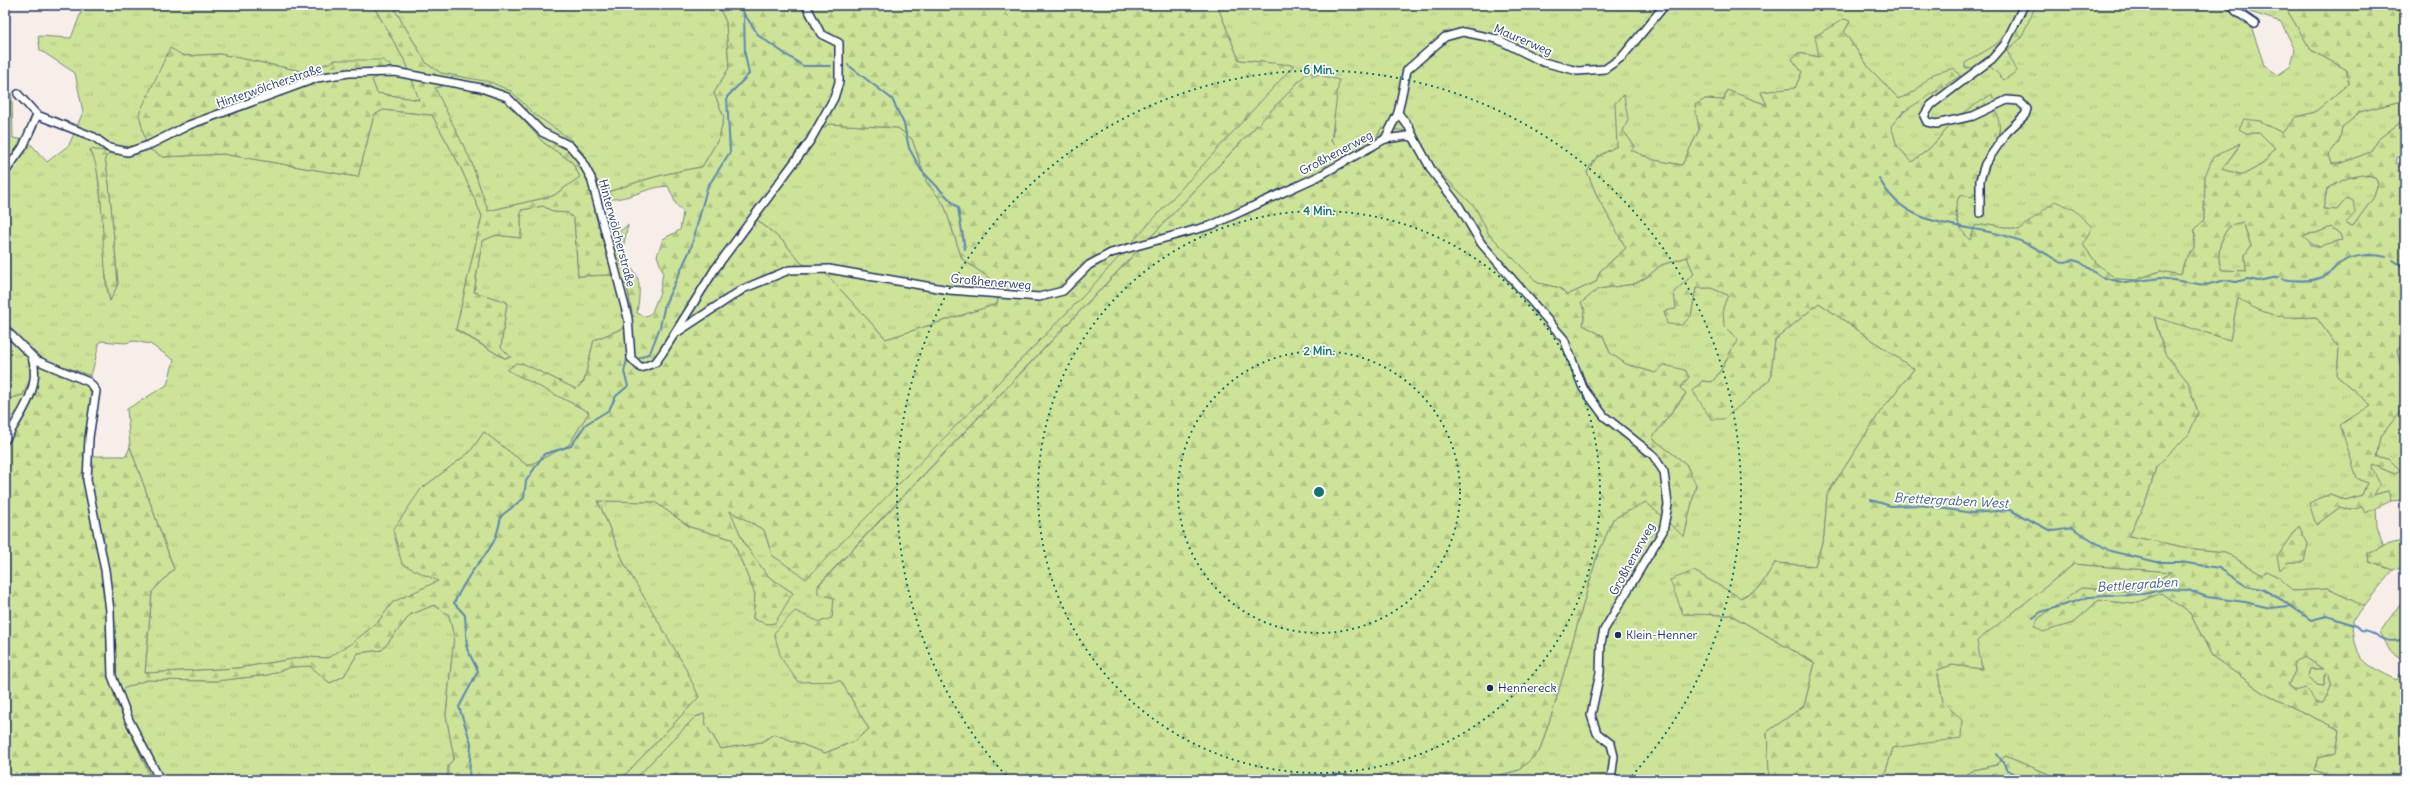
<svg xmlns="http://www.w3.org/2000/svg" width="2410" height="785" font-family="Delius,sans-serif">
	<defs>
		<pattern id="grass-tufts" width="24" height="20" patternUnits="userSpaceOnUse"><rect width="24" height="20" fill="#cde398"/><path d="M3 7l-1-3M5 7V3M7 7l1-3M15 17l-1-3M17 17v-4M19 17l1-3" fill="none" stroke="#afc385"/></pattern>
		<pattern id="forest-firs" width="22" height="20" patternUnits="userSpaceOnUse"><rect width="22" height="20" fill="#cde398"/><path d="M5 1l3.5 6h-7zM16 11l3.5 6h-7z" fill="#afc385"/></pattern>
	</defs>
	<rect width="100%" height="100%" fill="#f8eee9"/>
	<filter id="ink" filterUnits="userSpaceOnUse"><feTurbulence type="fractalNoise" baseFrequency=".025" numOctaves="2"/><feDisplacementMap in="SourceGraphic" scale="8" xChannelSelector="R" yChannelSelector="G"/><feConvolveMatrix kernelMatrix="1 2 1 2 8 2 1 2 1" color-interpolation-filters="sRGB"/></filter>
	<g filter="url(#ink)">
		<!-- grass -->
		<g fill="url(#grass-tufts)" stroke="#74897b" fill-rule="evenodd">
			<path d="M84,5H373L407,65L420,100L377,93L372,80L336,60L306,72L220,54L184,56L163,157L223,154L358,177L374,115L383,110L432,115L460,166L482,216L456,330L504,358L511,357L501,347L507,302L474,292L482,241L496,235L521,238V210L543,206L554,212L568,213L574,219L578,276L613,275L627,285L632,312L624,328L594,340L584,381L576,389L524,364L508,370L589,412L569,445L528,466L484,432L470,452L421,489L439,581L393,602L378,622L352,643L328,658L305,657L238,668L145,673L152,592L174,569L130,447L127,409L167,385L174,360L150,344L134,341L125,343L100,341L91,376L40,358L23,395L5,400V70L12,98L13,138L28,141L47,162L69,145L83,112L75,73L40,50L38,36L71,38ZM90,150L110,152L105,158L109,184L118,284L110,301L106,284L104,226L96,161Z"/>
			<path d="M401,5H718L726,22L729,68L714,93L724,117L719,138L702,167C669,172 637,181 606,193L595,178L585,155L534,114L511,91L441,73L427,64L395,10Z"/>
			<path d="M1217,5H2229L2252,29L2264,65L2278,75L2291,66L2295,50L2281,22L2250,12L2246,5H2284L2311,50L2347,70L2348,84L2315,112L2297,117L2282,133L2260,121L2246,133H2260L2276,148L2263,164L2243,175L2222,169L2241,144L2205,176L2204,220L2195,229L2194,249L2184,262L2181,275L2160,271L2136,280L2116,279L2098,265L2083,245L2036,218L2019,230L1989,224L1970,240L1960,230L1955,205L1960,195L1983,181L1995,152L1960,115L1930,148L1912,162L1897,146L1890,126C1904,111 1919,98 1938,91L1933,74L1914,92L1899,99L1870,69L1844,32L1850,22L1819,57L1798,53L1792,59L1802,72L1795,88L1761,93L1768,105L1727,91L1724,100L1705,99L1699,130L1682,165L1654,160L1631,150L1635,146L1623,131L1624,95L1617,146L1597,157L1587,172L1598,198L1626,248L1600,271L1596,282L1567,295L1560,288L1538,283L1488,233L1475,207L1434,167L1373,146L1346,156L1331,141L1334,128L1321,76L1308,72L818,585L834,598L833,618L820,622L811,619L841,681L869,729L855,741L825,753L774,734L762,742L721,749L706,725L704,714L695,717L634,780H620L699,697L625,565L598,501L655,502L690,527L732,539L755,594L753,619L793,593L768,576L745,545L729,510L764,530L772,555L806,578L1086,293L1271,63L1239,60Z"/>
			<path d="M449,84L495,96L508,103L544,143L572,162L580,177L553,196L488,211L471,161L434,88Z"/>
			<path d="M2405,100V119L2377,140L2371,152C2357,156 2345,165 2331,164L2328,155L2339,142L2342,127L2355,117L2359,112Z"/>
			<path d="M829,124L898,128L912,139L927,183L944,204L962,259L1001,286L997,304L886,339L826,274L801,263L784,242L751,215L804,141Z"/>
			<path d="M2363,175L2375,178L2378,183L2374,197L2353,226L2345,224L2347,198L2337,210L2323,209L2327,189L2347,178Z"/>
			<path d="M2243,222L2251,246L2245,255L2246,271L2222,270C2215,258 2220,230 2234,224C2237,223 2241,223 2243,222Z"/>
			<path d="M2331,227L2340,234L2342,240C2326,244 2316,252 2304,237L2306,234L2316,233Z"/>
			<path d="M1687,257L1694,274L1674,292L1691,316L1696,288H1711L1729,295L1723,308L1738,340C1728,353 1724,369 1712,382L1702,381L1694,391L1770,380L1775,340L1819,303L1914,369L1880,412L1827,495L1824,536L1815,566L1775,563L1759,588L1740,598L1694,571L1683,614L1731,615L1815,663L1804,706L1767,732L1769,772L1767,780H1481L1519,770L1539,752L1554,707L1596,559L1613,519L1646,502L1684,536L1696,485L1686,464L1652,438L1686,394L1679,388L1689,377L1685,370L1655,373L1626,364L1610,353L1603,336L1583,325L1585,310L1581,303L1598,289L1634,284L1647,277L1661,265Z"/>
			<path d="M2238,298L2286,318L2316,317L2339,349L2337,376L2371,405L2355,469L2357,478L2367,483L2362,495L2346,500L2330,494L2316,525L2340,507L2351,510L2362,506L2365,513L2376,508L2377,526L2383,546L2368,553L2369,562L2393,570L2364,606L2328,589L2293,591L2280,578L2262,575L2225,552L2194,549L2129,536L2147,498L2156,467L2189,434L2188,382L2165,354L2154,316L2230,340ZM2298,527L2304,562H2288L2280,569L2278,557Z"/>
			<path d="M2405,345V363L2400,364L2397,349Z"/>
			<path d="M2405,406V500L2391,501L2388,491L2373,495L2372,469L2373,465L2395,474L2400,470L2388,458L2376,457L2380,437Z"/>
			<path d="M2074,564L2171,572L2151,585L2126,591L2081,588L2039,618L2034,627L2073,623L2099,600L2133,604L2161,593L2190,613L2212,656L2267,695L2340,730L2336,753L2318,758L2314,770L2325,774V780H2081L2051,775L2005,756L1997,765L1974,770L1955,780H1883L1893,748L1962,720L1943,702L1937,670L1952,665L1982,669L1976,641Z"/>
			<path d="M2405,597V661L2390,651L2380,632Z"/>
			<path d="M434,605L449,615L454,637L446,715L454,758L448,766V780H152L114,697L120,690L146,680L216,681L268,675L291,667L310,666L330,683L344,676L358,653L382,650L410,615Z"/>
			<path d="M2305,657L2323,669H2310L2308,676L2317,685L2324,686V676L2328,674L2332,685L2323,704L2316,703L2288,685L2295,671L2294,662Z"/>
		</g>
		<!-- forest -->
		<g fill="url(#forest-firs)" stroke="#74897b" fill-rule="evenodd">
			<path d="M373,5H401L395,10L427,64L441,73L490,82L511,91L534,114L570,139L585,155L595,178L606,193C638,181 669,172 702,167L719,138L724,117L714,93L729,68L726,22L718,5H1217L1239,60L1294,65L1086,293L806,579L772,555L764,530L730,511L745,545L768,576L793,593L775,623L767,624L753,619L755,594L732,539L690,527L655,502L598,501L625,565L684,665L699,697L620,780H448V766L454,758L446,715L454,637L449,615L434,605L410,615L382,650L358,653L344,676L330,683L310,666L291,667L268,675L216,681L146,680L120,690L114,697L152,780H5V400L23,395L40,358L91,376L92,421L88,456H126L130,447L174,569L152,592L145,673L238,668L305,657L328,658L352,643L378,622L393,602L438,581L402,564L393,530L421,489L470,452L484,432L528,466L569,445L589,412L507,370L516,363L524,364L576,389L584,381L594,340L624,328L632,312L627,285L613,275L578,276L574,219L568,213L554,212L543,206L521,210V238L496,235L482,241L474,292L507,302L501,347L511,357L504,358L456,329L482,216L460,166L432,115L383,110L374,115L358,177L223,154L163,157L147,148L139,114L170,48L184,56L220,54L306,72L336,60H383L392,67L372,80L377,93L419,100L407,65ZM449,84L495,96L508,103L544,143L572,162L580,177L553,196L488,211L471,161L435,88ZM829,124L898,128L912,139L927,183L944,204L962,259L1001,286L997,304L886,339L826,274L801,263L784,242L751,215L804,141ZM668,186L676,204L683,212L680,230L663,239L657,256L663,272L660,292L652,312L646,317L637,313C640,291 644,271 620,261L628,225L604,243L594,211L604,199C629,201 645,187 668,186Z"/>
			<path d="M2029,5H2036L2021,38L2007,51L2017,71L2004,80L1991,67L1965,68V63L1997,44Z"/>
			<path d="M2284,5H2405V100L2359,112L2355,117L2342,127L2339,142L2328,155L2331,164C2345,165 2357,156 2371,152L2377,140L2405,119V153L2397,158L2396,164L2405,161V345L2397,349L2400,364L2405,363V406L2380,437L2376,457L2388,458L2400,470L2395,474L2373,465L2372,469L2380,484L2374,495L2388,491L2391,501L2365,513L2362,507L2351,510L2340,507L2316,525L2309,503L2330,494L2346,500L2362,495L2367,483L2357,478L2340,425L2371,405L2337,376L2339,349L2316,317C2286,318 2264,317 2238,298L2230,340L2154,317L2165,354L2188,382L2198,413L2189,434L2156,467L2147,498L2129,536L2194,549L2225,552L2262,575L2266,571L2280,578L2293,591L2328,589L2364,606L2353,620C2354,661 2363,663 2397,680L2405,666V769L2396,780H2325V774L2314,770L2318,758L2336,753L2340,730L2267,695L2212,656L2190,613L2161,593L2133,604L2099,600L2073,623L2043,632L2034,626L2039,618L2081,588L2126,591L2151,585L2171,572L2074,564L1977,641L1982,669L1952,665L1937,670L1943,702L1962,720L1961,738L1893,748L1883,780H1767L1769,772L1767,732L1804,706L1815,663L1731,615L1683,614L1670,580L1694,571L1741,598L1759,588L1775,563L1815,566L1824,536L1827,495L1880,412L1914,369L1819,303L1775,340L1770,380L1724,419H1711L1693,391L1702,381L1712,382C1724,369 1728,353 1738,340L1724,326L1723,308L1728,295L1711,288H1696L1691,316L1682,325L1667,324L1664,311L1676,309L1674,292L1694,274L1687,257L1661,265L1647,277L1634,284L1598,289L1581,303L1585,310L1583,325L1603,336L1610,353L1626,364L1655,373L1664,365L1685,370L1689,377L1680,388L1686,393L1652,438L1686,464L1696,485L1684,537L1646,502L1613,519L1596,559L1554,707L1539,752L1519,770L1481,780H634L695,717L704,714L706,725L721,749L762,742L774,734L825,753L855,741L869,729L841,681L798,682L781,658L774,633L795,611L820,622L832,618L834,598L818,594V586L1308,72L1339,80L1331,141L1346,156L1373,146L1381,128L1416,132L1434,167L1475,207L1488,233L1538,283L1560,288L1567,295L1596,282L1600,271L1626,248L1598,198L1587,172L1597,157L1617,146L1615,103L1624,95L1628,120L1623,131L1635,146L1631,150L1654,160L1682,165L1699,130L1695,105L1705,99L1724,100L1727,90L1767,105L1761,92L1795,88L1802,72L1792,59L1798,53L1819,57L1815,36L1844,19L1850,21L1844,32L1870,69L1899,99L1914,92L1933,74L1954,68L1960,76L1903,112L1891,126L1897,146L1912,162L1930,148L1960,115L1992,94C1997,113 2004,132 1996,151C1991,164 1983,175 1983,189L1972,197L1960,195C1951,211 1957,227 1970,240L1975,226L1989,224L2019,230L2055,201L2073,209L2092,227L2083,245L2098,265L2116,279L2136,280L2160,271L2181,275L2184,262L2194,249L2195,229L2204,220L2205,176L2213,157L2241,143L2222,169L2243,175L2263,164L2275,148L2260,133H2246L2239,129L2244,119L2260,121L2282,133L2297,117L2315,112L2348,84L2347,70L2311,50ZM2363,175L2375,178L2378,183L2374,197L2353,226L2345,224L2356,212L2353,201L2347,198L2337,210L2323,209L2327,189L2347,178ZM2243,222L2251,246L2245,255L2246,271L2222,270C2215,259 2220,230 2234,224C2237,223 2240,223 2243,222ZM2331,227L2340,234L2342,240L2316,247L2310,245L2309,241L2304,237L2306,234L2316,233ZM2305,657L2323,669H2310L2308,676L2317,685L2324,686V676L2328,674L2332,685L2323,703H2316L2306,688L2295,691L2288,685L2295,671L2294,662Z"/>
			<path d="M90,149L111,152L105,158L109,184L118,284L110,301C102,265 104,227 100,191C98,176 97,163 90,149Z"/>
			<path d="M2299,526L2308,544L2304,562H2288L2280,570L2277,557Z"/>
			<path d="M2405,540V568L2403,566L2393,570L2370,562L2368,553L2383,546Z"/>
			<path d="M2005,756L2051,775L2081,780H1955L1974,770L1997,765Z"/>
		</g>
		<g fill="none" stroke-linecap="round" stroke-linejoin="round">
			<!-- stream -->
			<g stroke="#5b88b0" stroke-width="2">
				<path d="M745,15L759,36L803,66H831"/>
				<path d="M848,65L892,99L904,124L909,148L921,170L958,208L965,249"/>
				<path d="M1879,178C1904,228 1958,223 2003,235C2025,241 2042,251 2061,263L2073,260L2080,262L2101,277L2125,283L2160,278L2205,285L2226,280L2235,282L2248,279L2258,281L2278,277"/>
				<path d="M2403,206L2405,207"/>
				<path d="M2393,260L2405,268"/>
				<path d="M2282,279C2294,281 2313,282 2325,276C2330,274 2334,268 2339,264C2352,255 2370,253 2386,257"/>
				<path d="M640,358L650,353L660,327L665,304L691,248L707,188L730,152L727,97L749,74L745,54L744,13L737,5"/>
				<path d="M1871,500L1891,506L1920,505L1972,513L2010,510L2049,530L2054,531L2072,528L2110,551L2157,562H2180L2219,568L2246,586L2262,589L2282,600L2311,620L2327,616L2357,626L2361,630C2380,631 2379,646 2405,639"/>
				<path d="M2033,618L2041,612L2089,597L2143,594L2166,589L2188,590L2207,597L2245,602L2270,608L2290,606"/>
				<path d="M1997,754L2008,770L2026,780"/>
				<path d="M469,780L471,743L459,707L478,671L467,649L465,615L454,603C459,593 465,582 471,573C488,550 496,546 501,516L524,498L526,481L544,454L571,446L586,424L609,410L616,396L628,386L624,372L627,360"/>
			</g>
			<defs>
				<g id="minor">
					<path d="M2232,5L2236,11L2255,24"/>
					<path d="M18,94L37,115L94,137L109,148L128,152L149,145L189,125L317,78L349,73L395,72L481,88L507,97L542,132L570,146L580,158L591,178L628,318L631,358L641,368L656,362L663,352L715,269L810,141L834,98L839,82V43L821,34L806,5"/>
					<path d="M1398,113L1409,127L1414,138"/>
					<path d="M1385,139L1398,113L1407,70L1445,37L1463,32L1497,39L1543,62L1578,71L1605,69L1622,57L1665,5"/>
					<path d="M5,172L23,147L37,115"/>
					<path d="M1980,213V180L1985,164L2007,132L2025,115L2027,109L2019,101L2007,100L1973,116L1936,124L1927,122L1924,116L1931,105L1992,59L2005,44L2024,5"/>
					<path d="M5,329L36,360L89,382L96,391L89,438L87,480L105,570L110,611L112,676L129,720L160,780"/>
					<path d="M676,333L743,289L789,270L829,269L949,290L1039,297L1063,291L1089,265L1111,253L1212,225L1319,176L1385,139L1407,136L1414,138L1432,171L1459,206L1481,243L1564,339L1583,388L1604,416L1653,455L1664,472L1668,505L1663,531L1604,630L1601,643L1600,673L1591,715L1597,733L1611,744L1614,756L1611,780"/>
					<path d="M5,440C20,416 42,387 32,357"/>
				</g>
			</defs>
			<!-- minor casing -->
			<use href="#minor" stroke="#1b2f5e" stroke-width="10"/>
			<!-- minor -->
			<use href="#minor" stroke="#fff" stroke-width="7"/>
		</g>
	</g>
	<!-- distance rings -->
	<g fill="none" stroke="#0f766e" stroke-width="2" stroke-dasharray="2 4">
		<circle cx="1319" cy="492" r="141"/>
		<circle cx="1319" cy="492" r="281"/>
		<path d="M1010 780A422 422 0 1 1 1628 780"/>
	</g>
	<!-- markers -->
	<g fill="#1b2f5e" stroke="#fff" stroke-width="1.5">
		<circle cx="1618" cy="635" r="4"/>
		<circle cx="1490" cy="688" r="4"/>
	</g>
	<g text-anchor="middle" stroke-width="3.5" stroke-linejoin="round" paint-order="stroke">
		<!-- street labels -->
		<g font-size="12" fill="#1b2f5e" stroke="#fff">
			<text transform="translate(1523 40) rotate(23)" y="4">Maurerweg</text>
			<text transform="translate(269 86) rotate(-19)" y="4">Hinterwölcherstraße</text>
			<text transform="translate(1336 153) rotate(-28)" y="4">Großhenerweg</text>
			<text transform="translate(617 233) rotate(75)" y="4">Hinterwölcherstraße</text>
			<text transform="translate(991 282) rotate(5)" y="4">Großhenerweg</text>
			<text transform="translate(1632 559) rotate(-61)" y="4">Großhenerweg</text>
		</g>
		<!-- poi labels -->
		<g font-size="12" fill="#1b2f5e" stroke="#fff" text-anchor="start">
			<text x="1626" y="639">Klein-Henner</text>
			<text x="1498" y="692">Hennereck</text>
		</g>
		<!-- water labels -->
		<g font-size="13" font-style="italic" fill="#3b5b87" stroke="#fff">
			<text transform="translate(1951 500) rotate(3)" y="5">Brettergraben West</text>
			<text transform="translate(2137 584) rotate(-4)" y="5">Bettlergraben</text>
		</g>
	</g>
	<circle cx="1319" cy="492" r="6" fill="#0f766e" stroke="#fff" stroke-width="2"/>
	<g font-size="12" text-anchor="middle" font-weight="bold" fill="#0f766e" stroke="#fff" stroke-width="3.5" stroke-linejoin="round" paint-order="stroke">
		<text x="1319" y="74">6 Min.</text>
		<text x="1319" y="215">4 Min.</text>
		<text x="1319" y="355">2 Min.</text>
	</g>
	<!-- margin -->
	<rect width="2410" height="785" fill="none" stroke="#fff" stroke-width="20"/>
	<rect x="10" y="10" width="2390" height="765" fill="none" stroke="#1b2f5e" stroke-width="1.5" filter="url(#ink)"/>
</svg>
